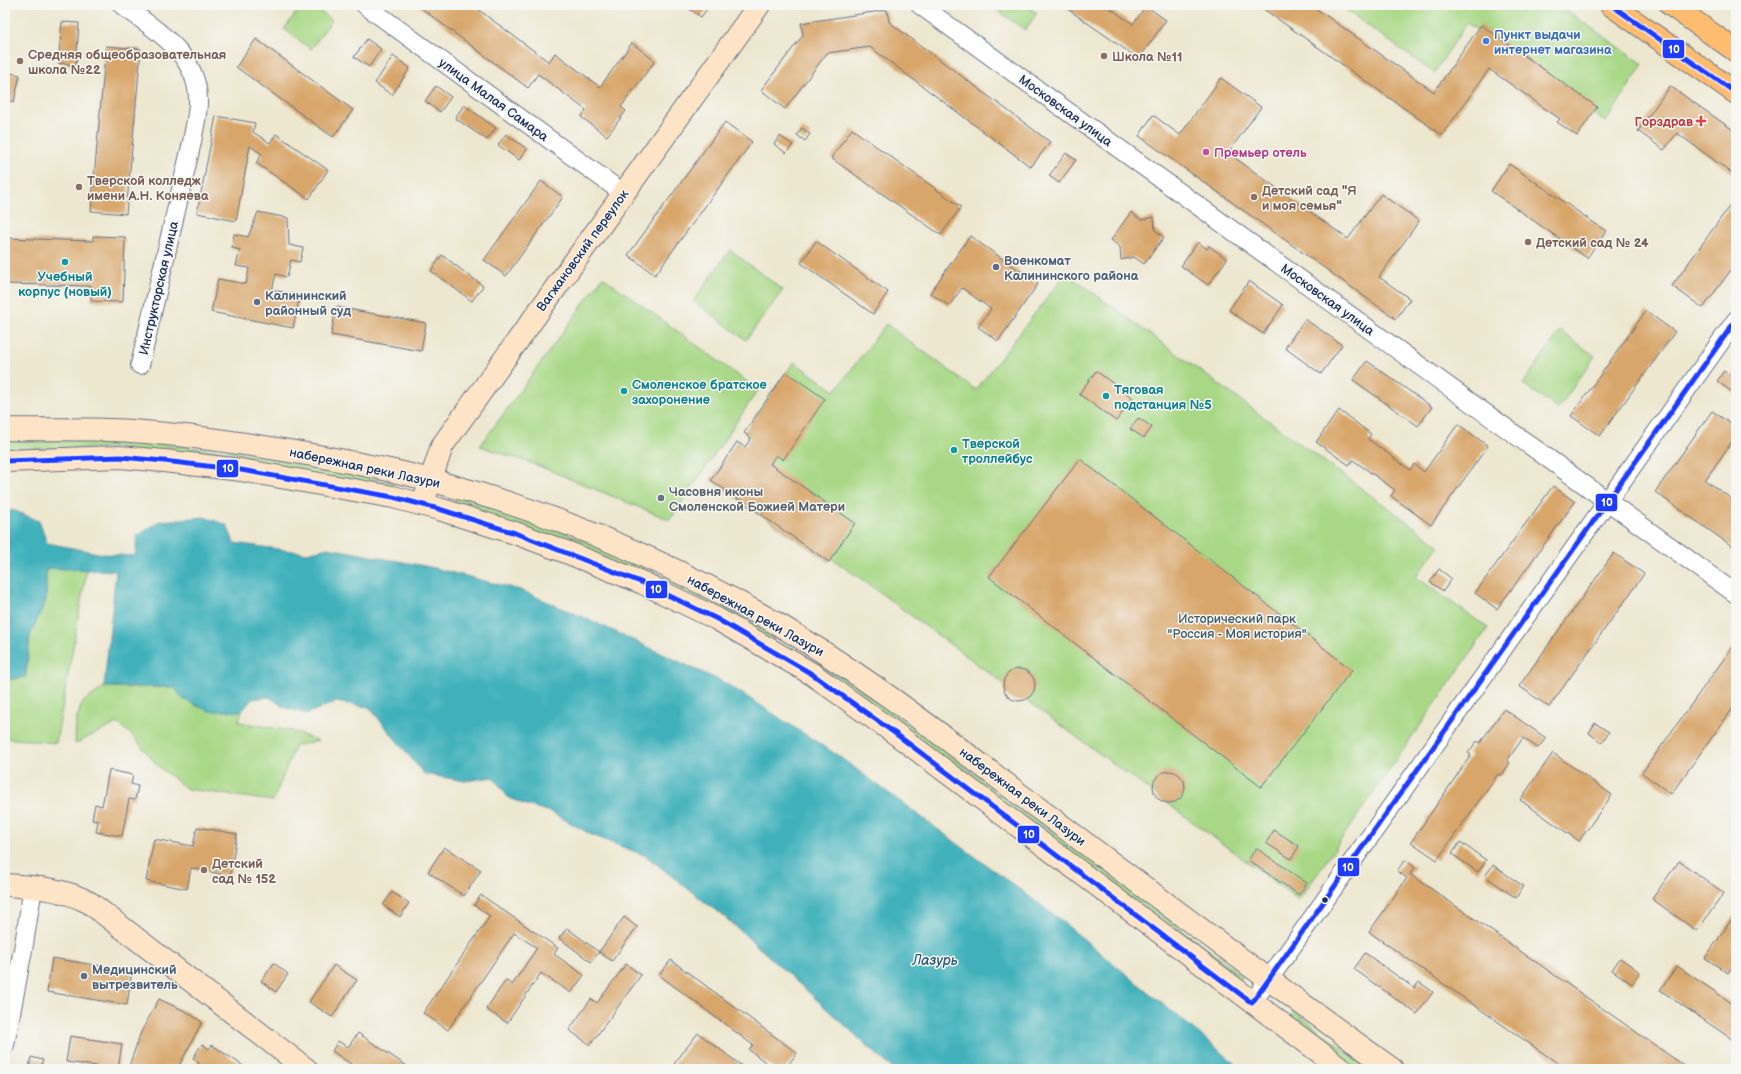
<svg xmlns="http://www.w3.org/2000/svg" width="1741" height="1074" font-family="'Balsamiq Sans',sans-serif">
	<rect width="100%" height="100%" fill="#f6f6f2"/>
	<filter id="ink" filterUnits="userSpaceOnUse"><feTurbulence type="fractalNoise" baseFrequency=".025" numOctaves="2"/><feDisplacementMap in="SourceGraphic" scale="8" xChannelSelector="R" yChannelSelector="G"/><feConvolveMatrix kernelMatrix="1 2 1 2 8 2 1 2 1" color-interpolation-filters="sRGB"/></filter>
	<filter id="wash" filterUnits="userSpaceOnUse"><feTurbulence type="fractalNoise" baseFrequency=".012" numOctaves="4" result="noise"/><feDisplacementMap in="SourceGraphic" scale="16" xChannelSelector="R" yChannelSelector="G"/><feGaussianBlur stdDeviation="0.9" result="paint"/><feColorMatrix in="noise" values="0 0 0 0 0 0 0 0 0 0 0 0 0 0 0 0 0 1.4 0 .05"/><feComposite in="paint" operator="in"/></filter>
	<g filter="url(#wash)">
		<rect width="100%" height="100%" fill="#ede7cf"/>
		<!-- green -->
		<g fill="#a8d886" stroke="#628472">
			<path d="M302,5H311L332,20L311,49L284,29Z"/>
			<path d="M990,5H1025L1037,13L1025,30Z"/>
			<path d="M1339,5H1559L1643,64L1606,122L1467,23L1434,73Z"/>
			<path d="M730,250L783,290L746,340L693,301Z"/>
			<path d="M1066,273L1439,545L1416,577L1488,628L1299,900L875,589L831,558L829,562L711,480L737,442L745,447L751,438L744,433L794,362L835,391L886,324L976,390Z"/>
			<path d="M603,277L758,390L670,520L539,466L480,446Z"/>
			<path d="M1560,331L1595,356L1558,409L1523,384Z"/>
			<path d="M119,440L246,453L394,482L392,489L118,448L5,449V441Z"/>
			<path d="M455,496C478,503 502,509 525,517C610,548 690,589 770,631L774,636L771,641L453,505Z"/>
			<path d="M46,568H87L56,743L5,738V680L26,677L30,636L46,600Z"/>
			<path d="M824,662L1064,839L1242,976V979L1238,981L820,669L821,663Z"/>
			<path d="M104,687H175C193,713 213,711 242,711L239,722L292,731L318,741L295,746L273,801L187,789L158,766L131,734L117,723L75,744L76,721L82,703Z"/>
			<path d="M1294,1011L1369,1069H1357L1289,1018Z"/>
		</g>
		<!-- water -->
		<path fill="#41b1bb" stroke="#2e708c" d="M5,510L15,511L39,521L47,543L103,554L135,556L137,536L160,521L204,517L227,525L234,543L307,553L328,548L430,567L520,590L590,620L727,684L837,755L1053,914L1242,1069H893L733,924L646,856L592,835L551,812L523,804L508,797L493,777L465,781L424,774L369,707L336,702L306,714L284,707L269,697L252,699L242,711H209L183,699L174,687H104L116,571L46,568V600L30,636L25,677L5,680Z"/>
		<g id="blocks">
			<!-- building -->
			<g fill="#d8a66b">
				<path d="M417,5H472L549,62L555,53L600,87L632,43L655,61L621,107L626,111L607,136L581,117L586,110L538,74L528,88Z"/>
				<path d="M684,5H710L701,17Z"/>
				<path d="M1062,5H1105L1133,24L1146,6L1166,20L1139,59Z"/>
				<path d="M1258,5H1311L1434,92L1481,25L1597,107L1577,136L1557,122L1560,119L1489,69L1442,135Z"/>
				<path d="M887,10L889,22L1050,142L1031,167L870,47L827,53L785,109L761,90L803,35L801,23Z"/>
				<path d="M62,22L79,23L76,65L58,63Z"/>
				<path d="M256,39L353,110L333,137L236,67Z"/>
				<path d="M367,39L381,49L369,67L354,57Z"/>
				<path d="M106,46L141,49L126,214L91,211Z"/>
				<path d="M393,56L410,68L392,95L375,83Z"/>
				<path d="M5,72L20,75L14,102L5,100Z"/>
				<path d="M1221,78L1261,107L1228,153L1348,239L1381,194L1419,221L1379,277L1410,299L1396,319L1139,136L1153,115L1180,135Z"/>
				<path d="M436,86L451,97L440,112L425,101Z"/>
				<path d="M1670,86L1736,132V176L1677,133L1664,150L1638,131Z"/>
				<path d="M464,105L496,128L487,140L455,118Z"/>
				<path d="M216,116L255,123L253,132L270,143L276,134L328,170L309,199L256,163L262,154L250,146L236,221L197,213Z"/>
				<path d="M725,122L752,142L655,275L628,255Z"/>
				<path d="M802,128L810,134L805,141L797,135Z"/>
				<path d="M852,129L961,207L941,235L831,158Z"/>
				<path d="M506,134L527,149L519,160L498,145Z"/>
				<path d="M780,136L793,145L786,153L774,144Z"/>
				<path d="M1066,153L1076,160L1059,183L1049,176Z"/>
				<path d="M1509,164L1606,231L1587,258L1491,191Z"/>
				<path d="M541,181L563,197L506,276L484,260Z"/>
				<path d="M1736,197V263L1703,308L1672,286Z"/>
				<path d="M258,212L288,218L289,245L303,248L300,262L291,260L287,277L276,274L272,290L300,295L293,328L211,312L218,279L246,284L249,268L236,266L240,250L232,248L234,234L248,237Z"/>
				<path d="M1131,212L1141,220L1154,217L1155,230L1164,237L1144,264L1134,257L1121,260L1120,247L1111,240Z"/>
				<path d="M93,236L125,237L123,302L91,301L92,286L5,284V238L93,241Z"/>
				<path d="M970,236L1038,284L998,341L978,327L991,309L962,288L949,306L930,293Z"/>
				<path d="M816,241L888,292L873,314L801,263Z"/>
				<path d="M1198,242L1207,249L1209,246L1227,259L1208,285L1181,266Z"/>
				<path d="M442,255L483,286L472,301L431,271Z"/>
				<path d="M1249,281L1283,305L1263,334L1229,310Z"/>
				<path d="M336,307L426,323L421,351L331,335Z"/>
				<path d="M1646,311L1675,332L1600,436L1571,416Z"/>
				<path d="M1305,319L1342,345L1321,374L1285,348Z"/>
				<path d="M1367,361L1432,407L1418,426L1353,380Z"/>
				<path d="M1736,370V395L1717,381L1724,371L1731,376Z"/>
				<path d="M1096,371L1133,398L1116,421L1079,394Z"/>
				<path d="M786,372L825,399L783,460L776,455L770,464L855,523L829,562L711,480L737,442L745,447L751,438L744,433Z"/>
				<path d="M1339,410L1371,434L1368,439L1410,470L1414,464L1424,472L1458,424L1488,446L1431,525L1391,496L1395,490L1353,460L1349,465L1316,442Z"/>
				<path d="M1712,411L1736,427V436L1705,480L1736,502V549L1655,492Z"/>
				<path d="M1138,418L1152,427L1144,438L1130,429Z"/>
				<path d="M1080,459L1352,670L1261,787L989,577Z"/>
				<path d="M1553,486L1575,502L1497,609L1475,593Z"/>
				<path d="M1614,553L1644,574L1549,707L1519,686Z"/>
				<path d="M1439,569L1452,579L1443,591L1430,582Z"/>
				<path d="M1736,642V704L1671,794L1642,773Z"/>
				<circle cx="1019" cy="685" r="16"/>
				<path d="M1504,709L1546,738L1538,748L1523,738L1507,761L1510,763L1501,776L1498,774L1437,860L1411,842L1471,755L1468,753L1477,741L1480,743Z"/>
				<path d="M1595,723L1609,732L1602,743L1589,733Z"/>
				<path d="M1553,753L1612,795L1579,841L1520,800Z"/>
				<path d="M109,770L133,775L131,784L138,786L135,800L129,799L122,836L96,832L98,821L92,820L95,804L102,806Z"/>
				<circle cx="1169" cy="787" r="16"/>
				<path d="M197,827L237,834L230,876L191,868L187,889L146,881L154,839L193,846Z"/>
				<path d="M1274,830L1299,846L1291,859L1266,843Z"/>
				<path d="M1460,842L1486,860L1478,872L1452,854Z"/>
				<path d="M444,847L481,870L464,896L428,872Z"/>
				<path d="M1256,848L1307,883L1299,895L1248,860Z"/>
				<path d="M1405,860L1415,867L1410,874L1689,1069H1566L1369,932L1407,878L1397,871Z"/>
				<path d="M1679,861L1724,893L1697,931L1652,899Z"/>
				<path d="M1493,865L1523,886L1516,898L1485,876Z"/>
				<path d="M392,892L409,903L400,917L383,905Z"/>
				<path d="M481,895L558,948L554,954L584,975L571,993L541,973L507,1023L486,1009L506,980L512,985L537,948L514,933L448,1030L423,1013L490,916L474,905Z"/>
				<path d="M1736,913V961L1728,973L1705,958Z"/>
				<path d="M624,917L637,927L612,961L599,952Z"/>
				<path d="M567,928L599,952L591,962L559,938Z"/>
				<path d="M1365,953L1414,988L1419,982L1433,992L1417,1014L1354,969Z"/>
				<path d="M52,958L132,971L127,1005L47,992Z"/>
				<path d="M1620,958L1640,972L1632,984L1612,970Z"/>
				<path d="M671,960L797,1053L785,1069H775L749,1050L753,1045L659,975Z"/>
				<path d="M274,963L288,974L276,992L261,981Z"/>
				<path d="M626,964L641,975L590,1045L569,1030L591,999L597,1003Z"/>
				<path d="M334,965L357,980L332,1017L309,1002Z"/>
				<path d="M1677,966L1736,1006V1042L1660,990Z"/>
				<path d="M159,999L187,1012L202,1022L180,1064L164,1067V1069H128L141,1032Z"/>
				<path d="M358,1033L411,1069H358L332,1051L338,1041L348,1047Z"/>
				<path d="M698,1033L746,1069H681L674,1064Z"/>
				<path d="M70,1036L122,1044L118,1069L66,1062Z"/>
				<path d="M202,1044L209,1049L212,1045L248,1069H195L199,1063L193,1058Z"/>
				<path d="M31,1057L43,1060L40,1069H29Z"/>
			</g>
		</g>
	</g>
	<g filter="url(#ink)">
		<use href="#blocks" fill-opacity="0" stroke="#646f86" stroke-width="1"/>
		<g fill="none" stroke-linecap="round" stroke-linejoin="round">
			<defs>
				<g id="street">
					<path d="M122,5C155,30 199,54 198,102C198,115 194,129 192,142L140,365"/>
					<path d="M365,5L623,193"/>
					<path d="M920,5L1736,594"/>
					<path d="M1252,1003L1736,320"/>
					<path d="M5,1045L24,944L33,887"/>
				</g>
				<g id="secondary">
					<path d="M5,429C47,430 89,428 131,431C194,435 256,445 318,456C354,463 390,469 426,479C545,509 660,558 767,618C860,671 946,738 1031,803C1151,892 1270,982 1392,1069"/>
					<path d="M5,461L120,457L164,461L241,470L393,497L439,509L515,533L566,552L643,583L717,619L812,674L896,734L1342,1069"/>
					<path d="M426,494L442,446L759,5"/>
					<path d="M5,885C35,887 63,888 90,903L306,1069"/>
				</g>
				<g id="primary">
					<path d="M1611,5L1736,93"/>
					<path d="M1671,5L1736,51"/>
				</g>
			</defs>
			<!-- street casing -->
			<use href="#street" stroke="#646f86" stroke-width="20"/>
			<!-- secondary casing -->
			<use href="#secondary" stroke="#646f86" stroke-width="24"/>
			<!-- primary casing -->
			<use href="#primary" stroke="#646f86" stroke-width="24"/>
			<!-- street -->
			<use href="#street" stroke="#fff" stroke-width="18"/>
			<!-- secondary -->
			<use href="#secondary" stroke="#fee4c6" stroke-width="22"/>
			<!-- primary -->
			<use href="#primary" stroke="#fdbc70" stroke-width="22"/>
			<defs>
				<g id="bus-1">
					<path d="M1611,5L1736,93"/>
					<path d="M5,461L120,457L164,461L241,470L393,497L439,509L515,533L643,583L717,619L812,674L896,734L1252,1003L1736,320"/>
				</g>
			</defs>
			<!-- bus-1 casing -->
			<use href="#bus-1" stroke="#f6f6f2" stroke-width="8"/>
			<!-- bus-1 -->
			<use href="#bus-1" stroke="#1f3bff" stroke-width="5"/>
		</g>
	</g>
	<!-- markers -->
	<circle fill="#3f7fe0" stroke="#f6f6f2" stroke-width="1.5" cx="1486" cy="41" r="4"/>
	<g fill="#8d6e63" stroke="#f6f6f2" stroke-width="1.5">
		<circle cx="1104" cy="56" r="4"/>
		<circle cx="20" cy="61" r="4"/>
		<circle cx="79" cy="187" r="4"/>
		<circle cx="1254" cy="197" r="4"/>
		<circle cx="1528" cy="242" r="4"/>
		<circle cx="204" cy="870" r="4"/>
	</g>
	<path fill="#e0444e" stroke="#f6f6f2" stroke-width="1.5" d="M1699 115h4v4h4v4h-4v4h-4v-4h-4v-4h4z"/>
	<circle fill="#d1479c" stroke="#f6f6f2" stroke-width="1.5" cx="1206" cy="152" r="4"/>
	<g fill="#0f9aa8" stroke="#f6f6f2" stroke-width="1.5">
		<circle cx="65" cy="262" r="4"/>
		<circle cx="624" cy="391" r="4"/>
		<circle cx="1106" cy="396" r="4"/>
		<circle cx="954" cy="450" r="4"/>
	</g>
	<g fill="#5c6f8a" stroke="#f6f6f2" stroke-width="1.5">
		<circle cx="996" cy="267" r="4"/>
		<circle cx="257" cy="302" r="4"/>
		<circle cx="84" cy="976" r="4"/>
	</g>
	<circle fill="#6b7280" stroke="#f6f6f2" stroke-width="1.5" cx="661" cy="498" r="4"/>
	<circle fill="#1b2f5e" stroke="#f6f6f2" stroke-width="1.5" cx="1325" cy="900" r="3.5"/>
	<g text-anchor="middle" stroke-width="3" stroke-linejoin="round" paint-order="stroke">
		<!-- shop labels -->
		<g font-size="13" font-weight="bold" fill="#366cbe" stroke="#f6f6f2" text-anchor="start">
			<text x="1494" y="39">Пункт выдачи<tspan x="1494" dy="15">интернет магазина</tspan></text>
		</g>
		<!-- education labels -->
		<g font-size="13" font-weight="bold" fill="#785e54" stroke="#f6f6f2" text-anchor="start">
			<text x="28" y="59">Средняя общеобразовательная<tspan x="28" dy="15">школа №22</tspan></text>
			<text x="1112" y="61">Школа №11</text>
			<text x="87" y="185">Тверской колледж<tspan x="87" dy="15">имени А.Н. Коняева</tspan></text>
			<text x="1262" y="195">Детский сад "Я<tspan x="1262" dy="15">и моя семья"</tspan></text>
			<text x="1536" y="247">Детский сад № 24</text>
			<text x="212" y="868">Детский<tspan x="212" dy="15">сад № 152</tspan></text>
		</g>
		<!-- street labels -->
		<g font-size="13" fill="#1b2f5e" stroke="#f6f6f2">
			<text transform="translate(494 99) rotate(36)" y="5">улица Малая Самара</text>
			<text transform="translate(1066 110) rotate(36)" y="5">Московская улица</text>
			<text transform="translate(582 250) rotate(-54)" y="5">Вагжановский переулок</text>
			<text transform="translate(158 288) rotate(-77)" y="5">Инструкторская улица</text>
			<text transform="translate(1328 299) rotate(36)" y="5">Московская улица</text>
			<text transform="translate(365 467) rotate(12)" y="5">набережная реки Лазури</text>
			<text transform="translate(756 615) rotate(29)" y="5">набережная реки Лазури</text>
			<text transform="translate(1023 796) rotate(37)" y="5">набережная реки Лазури</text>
		</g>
		<!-- health labels -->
		<g font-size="13" font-weight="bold" fill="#be3a42" stroke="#f6f6f2" text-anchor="end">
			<text x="1693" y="126">Горздрав</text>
		</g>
		<!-- hotel labels -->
		<g font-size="13" font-weight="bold" fill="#b23c85" stroke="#f6f6f2" text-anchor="start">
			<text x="1214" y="157">Премьер отель</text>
		</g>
		<!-- service labels -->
		<g font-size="13" font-weight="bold" fill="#4e5e75" stroke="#f6f6f2" text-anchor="start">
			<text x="1004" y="265">Военкомат<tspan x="1004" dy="15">Калининского района</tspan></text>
			<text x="265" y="300">Калининский<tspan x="265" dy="15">районный суд</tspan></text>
			<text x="92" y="974">Медицинский<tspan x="92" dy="15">вытрезвитель</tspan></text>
		</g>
		<!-- culture labels -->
		<g font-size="13" font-weight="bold" fill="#0d838f" stroke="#f6f6f2" text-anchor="start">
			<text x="65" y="281" text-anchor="middle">Учебный<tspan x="65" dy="15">корпус (новый)</tspan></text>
			<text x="632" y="389">Смоленское братское<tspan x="632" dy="15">захоронение</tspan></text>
			<text x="1114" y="394">Тяговая<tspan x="1114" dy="15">подстанция №5</tspan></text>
			<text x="962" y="448">Тверской<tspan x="962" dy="15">троллейбус</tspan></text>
		</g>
		<!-- worship labels -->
		<g font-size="13" font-weight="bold" fill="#5b616d" stroke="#f6f6f2" text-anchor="start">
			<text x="669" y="496">Часовня иконы<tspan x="669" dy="15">Смоленской Божией Матери</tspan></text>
		</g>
		<!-- park labels -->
		<g font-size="13" fill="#3e5968" stroke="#f6f6f2">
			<text x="1237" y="623">Исторический парк<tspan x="1237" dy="15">"Россия - Моя история"</tspan></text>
		</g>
		<!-- water labels -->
		<g font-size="14" font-style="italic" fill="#285c7f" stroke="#f6f6f2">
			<text x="935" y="965">Лазурь</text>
		</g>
	</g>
	<g stroke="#f6f6f2" stroke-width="1.5">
		<rect x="1662" y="39" width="23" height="20" rx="4" fill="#1f3bff"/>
		<rect x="216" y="459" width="23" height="19" rx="4" fill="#1f3bff"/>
		<rect x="1595" y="493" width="23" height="19" rx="4" fill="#1f3bff"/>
		<rect x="645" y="580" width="23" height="19" rx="4" fill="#1f3bff"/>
		<rect x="1017" y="825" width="23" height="19" rx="4" fill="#1f3bff"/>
		<rect x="1337" y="857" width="23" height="20" rx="4" fill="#1f3bff"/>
	</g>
	<g font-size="11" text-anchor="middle" font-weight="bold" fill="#fff">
		<text x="1674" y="53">10</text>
		<text x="228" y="472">10</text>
		<text x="1607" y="506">10</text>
		<text x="656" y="593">10</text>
		<text x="1029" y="838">10</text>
		<text x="1348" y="871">10</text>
	</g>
	<!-- margin -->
	<rect width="1741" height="1074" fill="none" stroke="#f6f6f2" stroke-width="20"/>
</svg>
